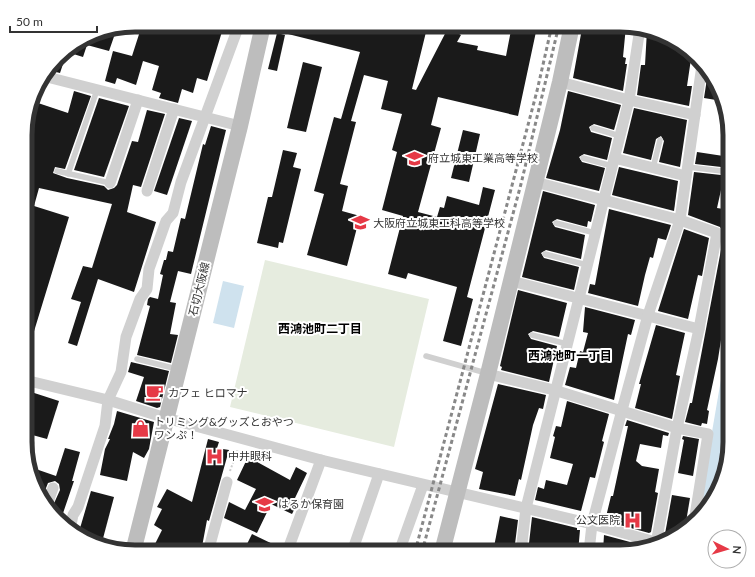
<svg xmlns="http://www.w3.org/2000/svg" width="755" height="577" font-family="Lato,'Noto Sans JP',sans-serif">
	<rect width="100%" height="100%" fill="#fff"/>
	<!-- green -->
	<path fill="#e6ecdf" d="M265,260L429,299L394,447L230,407Z"/>
	<!-- water -->
	<g fill="#cfe2ee">
		<path d="M223,281L244,286L234,328L213,323Z"/>
		<path d="M730,327V450L722,484L703,514L697,519Z"/>
	</g>
	<!-- building -->
	<g fill="#1a1a1a">
		<path d="M142,25H224L207,81L197,78L193,93L182,89L178,103L159,98L161,93L152,90L159,66L143,61L136,85L117,78L115,84L105,81L113,51L132,56Z"/>
		<path d="M272,25H401L426,32L412,89L416,90L448,28L461,35L457,42L478,46L477,50L506,56L512,25L537,27L518,116L438,97L431,125L441,128L418,212L437,217L440,207L444,208L447,196L479,205L483,187L495,190L467,297L473,299L461,346L443,341L457,287L408,273L406,279L388,274L403,216L382,210L397,152L392,150L402,114L381,109L388,81L364,75L351,121L356,122L340,184L348,186L342,211L360,216L347,266L307,255L324,194L314,191L334,117L341,119L360,52L272,30Z"/>
		<path d="M586,25L626,26L623,57L626,58L625,64H627L623,91L573,78L581,34H585Z"/>
		<path d="M117,28L109,51L87,45L83,57L67,52L60,73L48,70L63,52L99,31Z"/>
		<path d="M647,30L662,33L692,52L687,86H692L689,106L637,95L641,65H645Z"/>
		<path d="M277,33L285,35L277,71L268,69Z"/>
		<path d="M303,62L322,67L306,132L287,128Z"/>
		<path d="M708,72L719,86L722,101L704,98Z"/>
		<path d="M74,91L91,96L65,169L55,167L53,173L67,178L104,186L108,190L114,188L117,185L132,141L138,142L147,110L165,114L141,187L133,185L127,212L156,222L134,292L98,279L77,346L68,343L81,302L71,299L83,266L92,268L112,204L39,188L34,206L69,217L28,351H25L26,156L33,134L26,133V120L32,101L68,113Z"/>
		<path d="M568,91L621,105L614,130L594,124L589,127L591,132L612,138L607,160L584,154L579,157L582,162L605,168L599,191L546,178L560,130Z"/>
		<path d="M99,98L129,106L104,177L74,170Z"/>
		<path d="M634,108L687,120L680,167L659,162L664,141L661,136L656,139L651,160L623,153Z"/>
		<path d="M179,118L192,121L167,195L154,191Z"/>
		<path d="M211,126L226,130L191,274L178,271L170,302L176,303L170,334L178,335L171,363L137,355L150,306L147,305L148,299L150,297L158,299L163,275L160,274L164,260H166L168,251L173,252L181,218L185,219L203,144L205,145Z"/>
		<path d="M463,130L480,134L469,182L451,178Z"/>
		<path d="M283,150L297,153L293,167L301,169L283,243L279,242L278,248L257,243L268,197H272Z"/>
		<path d="M697,152L730,157V168L695,164Z"/>
		<path d="M619,167L678,181L674,211L612,195Z"/>
		<path d="M694,172L730,176V191L721,190L717,208L730,210V283L718,359L707,410L709,411L707,424L702,423L701,426L685,422L690,403H692L724,234L720,227L688,215Z"/>
		<path d="M543,191L595,205L591,222L588,221L587,227L557,219L552,222L555,227L585,235L581,259L546,250L541,253L544,258L579,267L574,290L522,277Z"/>
		<path d="M609,209L671,225L666,240L658,238L653,258L650,257L645,275L638,306L588,293L590,284L595,285Z"/>
		<path d="M684,229L709,238L702,276L698,275L688,319L658,311Z"/>
		<path d="M518,290L567,303L559,337L533,331L528,334L531,339L557,346L549,382L501,370L502,367L500,366Z"/>
		<path d="M585,307L635,320L631,335L628,334L614,400L565,385L570,367L576,368L580,351L583,352L588,333L583,332Z"/>
		<path d="M656,325L685,333L676,375L680,376L672,419L635,408L641,384H639Z"/>
		<path d="M131,362L169,371L160,407L157,408L136,401L144,377L128,372Z"/>
		<path d="M498,384L546,395L543,409L539,408L533,425L521,480L519,479L515,496L479,489L483,472L475,469Z"/>
		<path d="M25,390L59,401L47,439L25,433Z"/>
		<path d="M567,401L609,414L602,441L604,442L595,478L590,477L581,511L535,500L538,487L544,489L546,480L567,485L573,464L550,458L555,437L553,436L556,426L561,427Z"/>
		<path d="M117,411L154,422L149,449L144,458L133,452L127,481L100,475L105,449L110,439H108L114,424Z"/>
		<path d="M627,420L669,433L668,436L663,435L661,448L640,444L636,461L642,466L659,469L655,492L658,493L651,532L649,533L605,521L611,496H613L628,426H625Z"/>
		<path d="M683,436L699,439L693,476L678,473L684,440L682,439Z"/>
		<path d="M208,439L219,442L217,448L229,450L209,521L207,520L201,552H193L179,544L175,552H151L162,530L154,525L162,509L157,507L167,489L192,502Z"/>
		<path d="M65,448L80,452L72,481H74L60,522L51,510L60,490L59,484L55,481L48,483L42,498L36,491L30,467L56,476Z"/>
		<path d="M248,457L290,480L296,467L307,473L295,498L299,500L292,514L271,504L257,533L224,518L229,502L245,510L256,489L237,480Z"/>
		<path d="M91,491L114,497L101,546L93,544L78,535Z"/>
		<path d="M672,495L690,498L685,528L675,536L665,534Z"/>
		<path d="M500,516L518,520L514,552H493Z"/>
		<path d="M532,517L577,528V530H580L578,552H528Z"/>
		<path d="M252,534L281,548L280,552H243Z"/>
		<path d="M604,535L645,546L620,552H603Z"/>
		<path d="M217,545L230,552H215Z"/>
	</g>
	<g fill="none" stroke-linecap="round" stroke-linejoin="round">
		<!-- path -->
		<path stroke="#cdcdcd" stroke-width="2" stroke-dasharray="2 2" stroke-linecap="butt" d="M230,471L238,449"/>
		<!-- lane -->
		<g stroke="#d0d0d0" stroke-width="5.5">
			<path d="M593,128L620,136"/>
			<path d="M583,158L612,166"/>
			<path d="M688,167L730,172"/>
			<path d="M653,168L660,140"/>
			<path d="M57,171L110,183"/>
			<path d="M68,174L97,90"/>
			<path d="M556,223L595,233"/>
			<path d="M545,254L587,265"/>
			<path d="M532,335L567,344"/>
			<path d="M426,356L486,373"/>
			<path d="M137,359L177,369"/>
			<path d="M25,441L32,443"/>
		</g>
		<!-- street -->
		<g stroke="#d0d0d0" stroke-width="11">
			<path d="M43,76L240,126"/>
			<path d="M560,82L629,100L695,115"/>
			<path d="M614,158L686,176"/>
			<path d="M535,182L680,220L717,233L699,329"/>
			<path d="M110,183L138,100"/>
			<path d="M147,191L174,109"/>
			<path d="M511,281L699,329L677,428L656,544"/>
			<path d="M488,374L554,390L677,428L708,434L694,522"/>
			<path d="M25,380L108,400L166,418L321,460L592,524L659,543"/>
			<path d="M47,505L53,488"/>
			<path d="M70,530L73,515L78,507L105,426L108,400L121,372L126,337L140,299L147,289L149,269L166,221L173,213L181,182L239,25"/>
			<path d="M208,552L227,482"/>
			<path d="M287,552L321,460"/>
			<path d="M352,552L379,474"/>
			<path d="M399,552L423,485"/>
			<path d="M521,552L526,508L629,100L640,28"/>
			<path d="M589,552L592,524L622,410L648,315L680,220L702,65"/>
		</g>
		<!-- secondary -->
		<g stroke="#bdbdbd" stroke-width="16">
			<path d="M133,552L240,126L263,25"/>
			<path d="M442,552L488,374L560,82L572,25"/>
		</g>
		<!-- rail -->
		<g stroke="#888" stroke-width="3" stroke-dasharray="4 3" stroke-linecap="butt">
			<path d="M415,552L537,91L552,25"/>
			<path d="M422,552L521,184L559,25"/>
		</g>
	</g>
	<!-- icons -->
	<defs>
		<symbol id="school-bare" viewBox="-9 -9 18 18"><path d="M0-5L7-2L0 1L-7-2ZM-4 1L0 2.5L4 1V4Q0 6-4 4Z" fill="#e63946" stroke="#fff" stroke-width="2.5" paint-order="stroke"/></symbol>
		<symbol id="cafe-bare" viewBox="-9 -9 18 18"><path d="M-5.5-4.5H6V0H3Q3 3.5 0 3.5H-2.5Q-5.5 3.5-5.5 0ZM3-3.2v2h1.7v-2ZM-6 4.5H4V6H-6Z" fill="#e63946" stroke="#fff" stroke-width="2.5" paint-order="stroke"/></symbol>
		<symbol id="shop-bare" viewBox="-9 -9 18 18"><path d="M-5-2.5h2.3a2.7 3.5 0 0 1 5.4 0H5L5.5 6h-11ZM-1.5-2.5h3a1.5 2.3 0 0 0-3 0Z" fill="#e63946" stroke="#fff" stroke-width="2.5" paint-order="stroke"/></symbol>
		<symbol id="hospital-bare" viewBox="-9 -9 18 18"><path d="M-5-5h3v3.5h4V-5h3V5h-3V1.5h-4V5h-3Z" fill="#e63946" stroke="#fff" stroke-width="2.5" paint-order="stroke"/></symbol>
	</defs>
	<g fill-rule="evenodd">
		<use href="#school-bare" x="402" y="146" width="25" height="25"/>
		<use href="#school-bare" x="348" y="210" width="25" height="25"/>
		<use href="#cafe-bare" x="142" y="380" width="25" height="25"/>
		<use href="#shop-bare" x="128" y="416" width="25" height="25"/>
		<use href="#hospital-bare" x="202" y="444" width="25" height="25"/>
		<use href="#school-bare" x="252" y="492" width="25" height="25"/>
		<use href="#hospital-bare" x="620" y="508" width="25" height="25"/>
	</g>
	<g text-anchor="middle" stroke-width="4" stroke-linejoin="round" paint-order="stroke">
		<!-- poi labels -->
		<g font-size="11" fill="#333" stroke="#fff" text-anchor="start">
			<text x="428" y="162">府立城東工業高等学校</text>
			<text x="373" y="227">大阪府立城東工科高等学校</text>
			<text x="168" y="397">カフェ ヒロマナ</text>
			<text x="154" y="426">トリミング&amp;グッズとおやつ<tspan x="154" dy="13">ワンぷ！</tspan></text>
			<text x="228" y="460">中井眼科</text>
			<text x="278" y="508">はるか保育園</text>
			<text x="620" y="524" text-anchor="end">公文医院</text>
		</g>
		<!-- street labels -->
		<g font-size="11" fill="#333" stroke="#fff">
			<text transform="translate(199 289) rotate(-76)" y="4">石切大阪線</text>
		</g>
		<!-- neighbourhood labels -->
		<g font-size="12" font-weight="bold" fill="#000" stroke="#fff">
			<text x="320" y="333">西鴻池町二丁目</text>
			<text x="570" y="360">西鴻池町一丁目</text>
		</g>
	</g>
	<!-- crop -->
	<path d="M0 0H755V577H0ZM135 32H620A103 103 0 0 1 723 135V442A103 103 0 0 1 620 545H135A103 103 0 0 1 32 442V135A103 103 0 0 1 135 32Z" fill="#fff" fill-rule="evenodd"/>
	<path fill="none" stroke="#333" stroke-width="5" d="M135 32H620A103 103 0 0 1 723 135V442A103 103 0 0 1 620 545H135A103 103 0 0 1 32 442V135A103 103 0 0 1 135 32Z"/>
	<!-- north arrow -->
	<g transform="translate(727 549) rotate(95)"><circle r="19" fill="#ffffff" stroke="#adadad"/>
	<path d="M0-3L7 15L0 10L-7 15Z" fill="#e63946"/>
	<text y="-6" font-size="11" font-weight="bold" text-anchor="middle" fill="#333333">N</text>
	</g>
	<!-- scale -->
	<path d="M10 26v6h87v-6" fill="none" stroke="#333333" stroke-width="2"/>
	<text x="16" y="26" font-size="12" fill="#333333" stroke="#ffffff" stroke-width="3" paint-order="stroke">50 m</text>
</svg>
